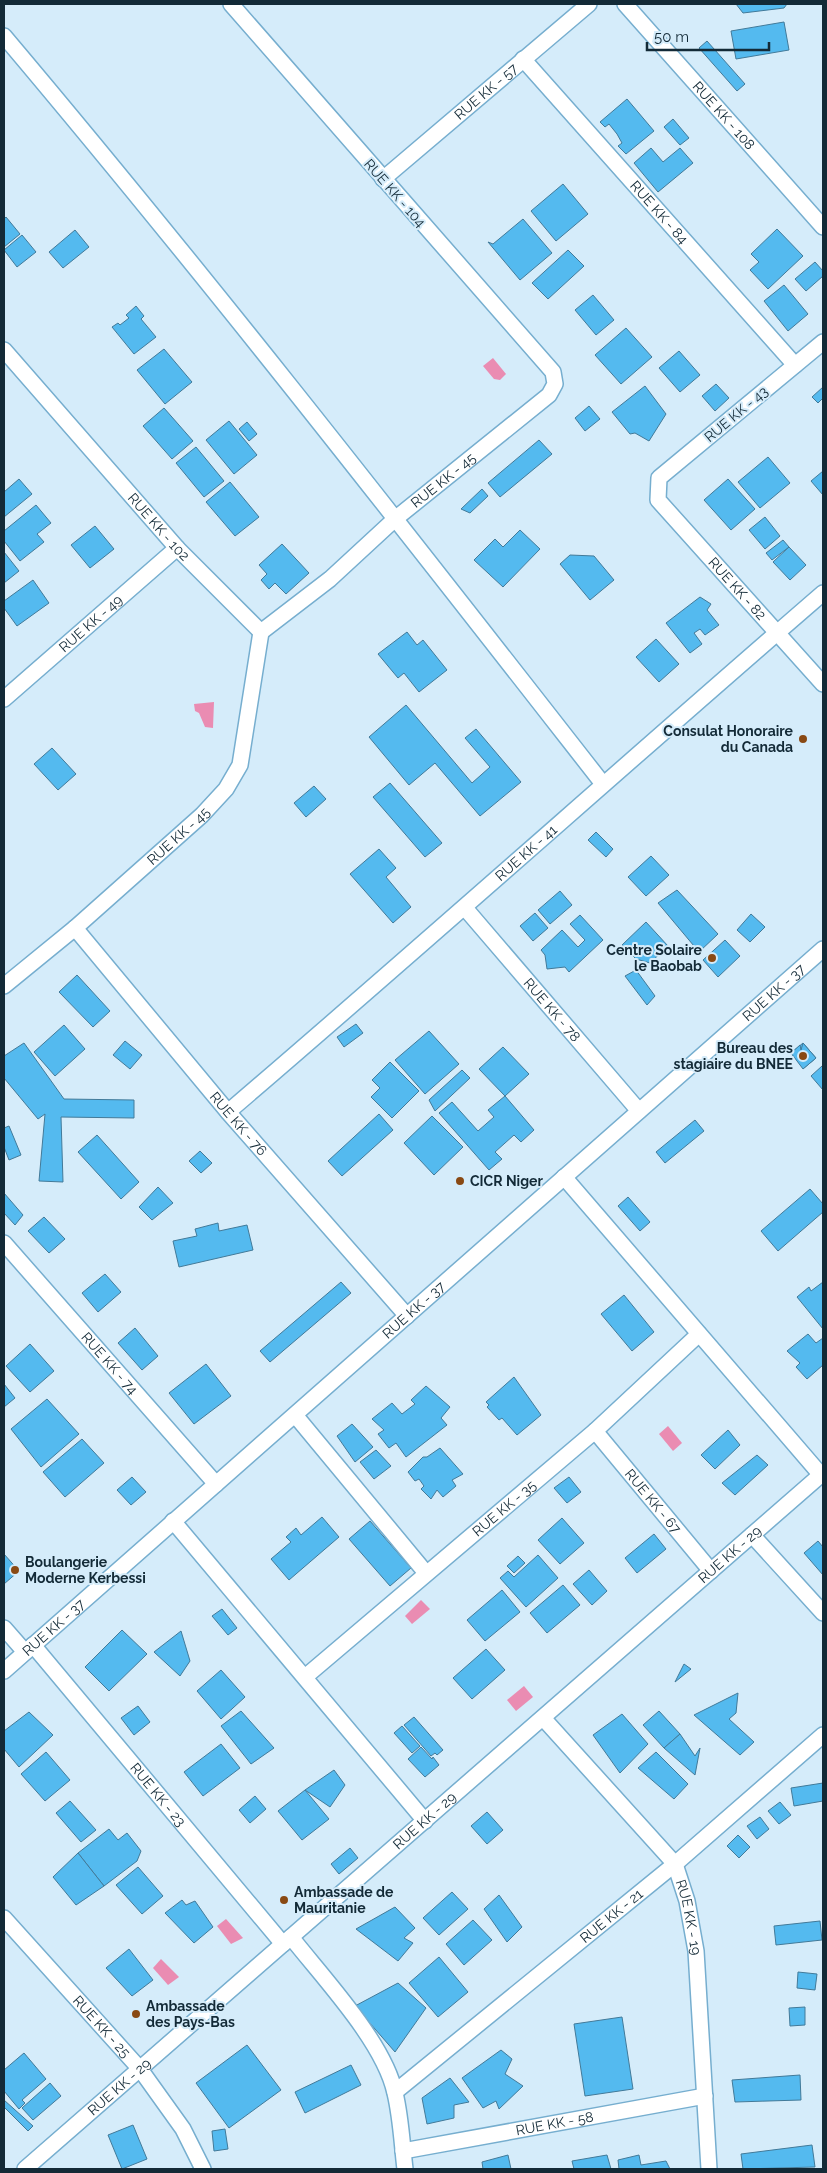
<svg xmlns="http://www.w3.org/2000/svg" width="827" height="2173" font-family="Raleway,sans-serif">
	<rect width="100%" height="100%" fill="#d5ecfa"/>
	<!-- water -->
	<g fill="#ea8cb2">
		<path d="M493,358L506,374L500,380L494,379L483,366Z"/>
		<path d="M214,702L213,728L205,727L199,713L195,711L194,704Z"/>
		<path d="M668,1426L682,1443L673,1451L659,1434Z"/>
		<path d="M421,1600L430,1609L412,1624L405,1616Z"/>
		<path d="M524,1686L533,1697L516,1711L507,1700Z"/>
		<path d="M226,1919L243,1938L231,1944L217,1926Z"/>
		<path d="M161,1959L179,1977L168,1985L153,1968Z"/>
	</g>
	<!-- building -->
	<g fill="#54baef" stroke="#427a99">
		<path d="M736,4H787L784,8L743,13Z"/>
		<path d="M784,22L789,50L736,59L731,31Z"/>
		<path d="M707,41L745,84L737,91L699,48Z"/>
		<path d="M627,99L654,131L626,154L618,146L622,143L617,134L609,124L605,127L600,122Z"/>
		<path d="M673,119L689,138L680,145L664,127Z"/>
		<path d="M651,148L663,162L680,148L693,163L658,192L634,163Z"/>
		<path d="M563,184L588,214L556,241L531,211Z"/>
		<path d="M6,217L20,234L4,247V219Z"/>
		<path d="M523,219L552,253L520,280L488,242L493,244Z"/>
		<path d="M777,229L803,256L768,289L750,270L759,262L751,254Z"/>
		<path d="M75,230L89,247L63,268L49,252Z"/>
		<path d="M22,235L36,252L17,267L4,250Z"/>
		<path d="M568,250L584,266L548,299L532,283Z"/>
		<path d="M815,262L823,271V276L806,291L795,279Z"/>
		<path d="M784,285L808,314L788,331L764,301Z"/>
		<path d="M593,295L614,320L596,335L575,310Z"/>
		<path d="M136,306L144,316L141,319L156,337L134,354L112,327L118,323L120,325L129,318L126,315Z"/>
		<path d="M626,328L652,357L621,384L595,355Z"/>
		<path d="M164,349L192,382L165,404L137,370Z"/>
		<path d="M679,351L700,375L680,392L659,368Z"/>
		<path d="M716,384L729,398L715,411L702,396Z"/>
		<path d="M645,386L666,414L649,441L635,433L630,434L612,412Z"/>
		<path d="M823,387V398L818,403L812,397Z"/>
		<path d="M589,406L600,419L585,431L575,418Z"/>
		<path d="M164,408L193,441L172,459L143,426Z"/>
		<path d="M229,421L257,455L234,474L206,440Z"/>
		<path d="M247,422L257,434L249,441L239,429Z"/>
		<path d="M539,440L552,454L500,497L488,483Z"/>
		<path d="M196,447L224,481L204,497L176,463Z"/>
		<path d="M768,457L790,483L760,508L738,482Z"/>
		<path d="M823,471V495L811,481Z"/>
		<path d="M19,479L32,494L4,517V492Z"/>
		<path d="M728,479L755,509L731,530L704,500Z"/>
		<path d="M230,482L259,517L235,536L206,502Z"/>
		<path d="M482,489L488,496L470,513L461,509Z"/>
		<path d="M36,505L51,523L37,534L44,542L20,561L4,541V531Z"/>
		<path d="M765,517L780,536L765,549L749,530Z"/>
		<path d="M95,526L114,549L90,568L71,545Z"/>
		<path d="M520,530L540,549L503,587L474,560L495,539L503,547Z"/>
		<path d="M783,540L789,547L772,560L766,553Z"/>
		<path d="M282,544L309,573L286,594L275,583L269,589L261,580L267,574L259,565Z"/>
		<path d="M789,547L806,565L790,580L773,562Z"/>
		<path d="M4,552L19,571L4,583Z"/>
		<path d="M570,555L594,556L614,580L590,600L560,564Z"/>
		<path d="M33,580L49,603L17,626L4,608V601Z"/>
		<path d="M700,597L711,604L707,610L719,625L705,635L700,629L694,633L702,644L690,653L666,623Z"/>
		<path d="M407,632L417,645L423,640L447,670L419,692L404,673L398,678L378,654Z"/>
		<path d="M656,639L679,664L659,682L636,657Z"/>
		<path d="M406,705L472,783L490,767L465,738L476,729L521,782L480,816L435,763L409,785L369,737Z"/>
		<path d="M52,748L76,774L58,790L34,764Z"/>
		<path d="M390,783L442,843L425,857L373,797Z"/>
		<path d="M314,786L326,799L306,817L294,803Z"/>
		<path d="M596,832L613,849L606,857L588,840Z"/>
		<path d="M379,849L396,868L386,877L411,907L393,923L350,874Z"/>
		<path d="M651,856L669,875L646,896L628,877Z"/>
		<path d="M677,890L718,934L699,952L658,903Z"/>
		<path d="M560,891L572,905L550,924L538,910Z"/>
		<path d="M535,913L548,928L533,941L520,926Z"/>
		<path d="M751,914L765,927L750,942L737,930Z"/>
		<path d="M580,915L603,940L569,972L565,967L547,969L545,955L541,950L562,930L578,947L585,940L570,924Z"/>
		<path d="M646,922L668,946L650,963L636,959L622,945Z"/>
		<path d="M725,940L740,956L718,977L703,960Z"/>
		<path d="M636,970L655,996L647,1005L625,976Z"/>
		<path d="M77,975L110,1011L93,1027L59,992Z"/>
		<path d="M356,1024L363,1033L344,1047L337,1037Z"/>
		<path d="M64,1025L85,1049L55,1076L34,1052Z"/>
		<path d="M429,1031L459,1064L425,1094L395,1060Z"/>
		<path d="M125,1041L142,1055L130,1069L113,1055Z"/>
		<path d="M24,1043L64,1099L134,1100V1118L61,1117L63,1182L39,1181L45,1114L38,1119L4,1078V1056Z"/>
		<path d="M803,1043L816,1058L804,1068L791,1053Z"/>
		<path d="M803,1043L816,1058L803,1069L791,1053L800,1045L801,1050Z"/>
		<path d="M503,1047L529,1074L505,1096L479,1069Z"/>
		<path d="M390,1062L419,1091L392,1118L371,1097L380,1088L372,1080Z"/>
		<path d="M822,1066L823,1068V1090L811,1076Z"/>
		<path d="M462,1070L470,1078L435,1111L429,1100Z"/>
		<path d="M505,1096L534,1130L521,1142L514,1135L495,1152L502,1159L489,1170L439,1113L452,1102L478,1131L494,1117L488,1110Z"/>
		<path d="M379,1114L393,1130L342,1176L328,1161Z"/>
		<path d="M432,1116L463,1147L434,1175L404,1143Z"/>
		<path d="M695,1120L704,1131L665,1163L656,1152Z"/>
		<path d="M9,1126L21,1155L9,1160L4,1147V1128Z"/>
		<path d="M97,1135L139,1182L121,1199L78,1152Z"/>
		<path d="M200,1151L212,1163L201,1173L189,1161Z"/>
		<path d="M158,1187L173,1203L152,1220L139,1207Z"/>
		<path d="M810,1189L823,1204V1212L778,1251L761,1231Z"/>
		<path d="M4,1193L23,1215L15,1225L4,1213Z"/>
		<path d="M628,1197L650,1222L640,1231L618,1206Z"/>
		<path d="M44,1217L65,1239L49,1253L28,1231Z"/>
		<path d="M218,1223L219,1231L247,1225L253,1250L179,1267L173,1241L197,1236L195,1229Z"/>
		<path d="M105,1274L121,1292L98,1312L82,1293Z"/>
		<path d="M341,1282L351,1293L270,1362L260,1351Z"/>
		<path d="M823,1282V1329L797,1297L809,1287L811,1291Z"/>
		<path d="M624,1295L654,1332L632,1351L601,1314Z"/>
		<path d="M135,1328L158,1356L142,1370L118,1343Z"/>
		<path d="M808,1334L816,1343L823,1338V1365L807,1379L796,1367L800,1363L787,1351Z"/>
		<path d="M30,1344L54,1371L30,1392L6,1366Z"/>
		<path d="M206,1364L231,1396L194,1424L169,1393Z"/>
		<path d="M514,1377L541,1415L517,1435L502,1418L499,1420L487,1407L489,1405L486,1402Z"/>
		<path d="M4,1384L15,1398L4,1407Z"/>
		<path d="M426,1386L450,1407L441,1418L447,1425L406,1457L396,1443L389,1448L378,1434L384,1430L372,1419L392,1403L402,1414L415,1404L411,1400Z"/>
		<path d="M47,1399L79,1434L41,1467L11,1429Z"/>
		<path d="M352,1424L373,1447L355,1462L337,1436Z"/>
		<path d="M728,1430L740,1445L715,1469L701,1455Z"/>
		<path d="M82,1439L104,1463L65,1497L43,1472Z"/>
		<path d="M440,1448L463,1474L452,1480L456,1486L443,1497L437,1490L431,1499L421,1489L424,1486L419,1479L415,1481L408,1472L423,1457H427Z"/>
		<path d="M376,1450L391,1466L374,1479L360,1462Z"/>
		<path d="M757,1455L768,1465L735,1495L722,1483Z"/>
		<path d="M132,1477L146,1492L131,1505L117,1490Z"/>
		<path d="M569,1477L581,1492L567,1503L554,1488Z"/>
		<path d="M322,1517L339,1537L289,1580L271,1559L291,1542L286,1537L296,1528L301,1535Z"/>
		<path d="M562,1518L584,1543L560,1564L538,1540Z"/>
		<path d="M370,1521L411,1568L390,1586L349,1539Z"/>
		<path d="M654,1534L666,1549L637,1573L625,1558Z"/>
		<path d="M818,1541L823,1547V1575L804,1553Z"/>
		<path d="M4,1554L19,1571L4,1584Z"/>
		<path d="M538,1555L558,1578L526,1607L500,1578L508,1571L514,1577Z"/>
		<path d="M518,1556L525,1563L514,1573L507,1566Z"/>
		<path d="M589,1570L607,1591L592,1605L573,1584Z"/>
		<path d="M563,1585L580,1605L547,1633L530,1613Z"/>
		<path d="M502,1590L520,1612L485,1641L467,1620Z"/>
		<path d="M222,1609L237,1628L228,1635L212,1616Z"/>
		<path d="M122,1630L147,1654L109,1691L85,1667Z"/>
		<path d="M181,1631L190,1661L180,1676L154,1652Z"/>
		<path d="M486,1649L505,1670L472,1699L453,1678Z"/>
		<path d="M684,1664L691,1669L675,1682Z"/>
		<path d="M221,1670L245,1697L221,1719L197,1691Z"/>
		<path d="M738,1693L736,1713L729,1719L754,1742L740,1755L694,1715Z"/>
		<path d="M138,1706L150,1722L134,1735L121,1718Z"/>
		<path d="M241,1711L274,1748L251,1764L221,1726Z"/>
		<path d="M659,1711L680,1734L664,1748L643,1725Z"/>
		<path d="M29,1712L53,1735L19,1767L4,1749V1731Z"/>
		<path d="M622,1714L648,1744L620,1773L593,1735Z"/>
		<path d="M414,1717L443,1750L437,1755L435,1753L431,1756L404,1725Z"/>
		<path d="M402,1726L420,1746L412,1753L394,1733Z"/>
		<path d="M680,1734L695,1756L700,1748L695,1775L664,1748Z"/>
		<path d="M221,1744L240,1768L203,1796L184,1772Z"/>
		<path d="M421,1747L432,1759L433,1757L439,1765L425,1777L408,1759Z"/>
		<path d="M46,1752L70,1780L45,1801L21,1774Z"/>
		<path d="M656,1752L688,1784L674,1799L638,1768Z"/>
		<path d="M334,1770L345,1785L330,1807L305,1790Z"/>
		<path d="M823,1783V1801L794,1806L791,1788Z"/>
		<path d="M305,1790L329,1819L302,1840L278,1811Z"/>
		<path d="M255,1796L266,1809L250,1823L239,1810Z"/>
		<path d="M70,1801L96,1830L81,1842L56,1813Z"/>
		<path d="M780,1802L791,1815L779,1824L768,1811Z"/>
		<path d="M487,1812L503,1830L487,1844L471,1826Z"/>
		<path d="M760,1817L769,1829L757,1839L747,1826Z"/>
		<path d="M109,1829L118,1840L127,1833L141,1851L137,1861L104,1886L78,1853Z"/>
		<path d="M738,1835L750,1847L739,1858L727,1846Z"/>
		<path d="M350,1848L358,1858L339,1874L331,1864Z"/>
		<path d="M78,1853L104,1886L76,1905L53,1877Z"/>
		<path d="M138,1867L163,1896L142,1914L116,1885Z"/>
		<path d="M452,1892L468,1909L439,1935L423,1918Z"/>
		<path d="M499,1895L522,1927L507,1942L484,1909Z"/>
		<path d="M182,1900L186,1905L195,1901L213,1927L194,1943L165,1913Z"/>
		<path d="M395,1907L415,1928L404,1938L413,1943L398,1961L356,1929Z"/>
		<path d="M473,1920L492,1940L464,1965L446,1944Z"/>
		<path d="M820,1921L822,1940L776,1945L774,1926Z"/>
		<path d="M129,1949L153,1980L132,1996L106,1968Z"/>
		<path d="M439,1957L468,1992L438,2017L409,1983Z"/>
		<path d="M798,1972L817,1974L815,1990L797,1988Z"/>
		<path d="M398,1983L426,2008L395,2052L355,2006Z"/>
		<path d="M805,2007V2025L790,2026L789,2008Z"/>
		<path d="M622,2017L633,2089L585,2096L574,2024Z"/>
		<path d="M247,2045L281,2090L229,2128L196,2083Z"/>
		<path d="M501,2050L512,2059L505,2074L523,2086L499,2109L496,2101L483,2108L462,2078Z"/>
		<path d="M24,2053L46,2079L22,2100L25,2103L19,2109L4,2091V2070Z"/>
		<path d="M351,2065L361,2085L305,2113L295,2092Z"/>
		<path d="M800,2075L801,2100L735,2102L732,2080Z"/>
		<path d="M450,2078L469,2102L454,2105V2118L427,2124L422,2098Z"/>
		<path d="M50,2083L61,2096L33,2120L22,2108Z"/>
		<path d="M4,2100L33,2126L28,2131L4,2107Z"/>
		<path d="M133,2125L147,2159L122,2169L108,2135Z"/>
		<path d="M225,2129L228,2149L214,2151L212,2131Z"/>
		<path d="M812,2145L815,2167L743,2169L741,2154Z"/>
		<path d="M508,2155L511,2169H483L482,2162Z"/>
		<path d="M607,2155L611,2169H574L572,2161Z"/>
		<path d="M639,2155L641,2165L666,2161L670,2169H619L618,2160Z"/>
	</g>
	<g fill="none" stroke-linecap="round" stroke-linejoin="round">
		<defs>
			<g id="minor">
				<path id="s1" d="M625,4L823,227"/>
				<path d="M4,36C210,280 406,532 603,784"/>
				<path id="s2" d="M523,59L795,365"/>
				<path id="s3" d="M383,179L589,4"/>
				<path id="s4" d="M823,342L659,478L658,500L823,684"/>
				<path id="s5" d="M4,350L177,548L261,632L330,579L395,519L549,395L555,384L553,372L231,4"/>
				<path id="s6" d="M4,699L177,548"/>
				<path id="s7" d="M465,908L639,1111"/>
				<path id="s8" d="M75,928L228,1112L407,1316"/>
				<path id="s9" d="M4,986L75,928L202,815L226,789L240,765L261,632"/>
				<path id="s10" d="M228,1112C428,941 624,765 823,593"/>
				<path d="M564,1177L821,1475"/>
				<path id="s11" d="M4,1243L216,1484"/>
				<path d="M295,1415L426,1573"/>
				<path id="s12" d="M595,1431L711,1571"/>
				<path d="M173,1521L425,1821"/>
				<path d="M752,1535L823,1613"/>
				<path d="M4,1628L25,1652"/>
				<path id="s13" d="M33,1645L283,1944"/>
				<path id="s14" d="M4,1671L823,949"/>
				<path id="s15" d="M305,1677L595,1431L699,1334"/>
				<path id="s16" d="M543,1718L675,1864L687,1901L696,1951L709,2169"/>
				<path id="s17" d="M4,1918L140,2069L183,2129L203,2169"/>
				<path d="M291,1937C324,1979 384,2042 395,2093C401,2118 402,2144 405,2169"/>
				<path id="s18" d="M395,2092L675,1864L823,1735"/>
				<path id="s19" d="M403,2151L705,2096"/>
				<path id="s20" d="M25,2169L823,1473"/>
			</g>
		</defs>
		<!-- minor casing -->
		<use href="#minor" stroke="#76aecf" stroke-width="18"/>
		<!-- minor -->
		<use href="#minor" stroke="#fff" stroke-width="15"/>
	</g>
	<!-- markers -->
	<g fill="#894913" stroke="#d5ecfa" stroke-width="2">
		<circle cx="803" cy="739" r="5"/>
		<circle cx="712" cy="958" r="5"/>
		<circle cx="803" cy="1056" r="5"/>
		<circle cx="460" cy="1181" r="5"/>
		<circle cx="15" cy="1570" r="5"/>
		<circle cx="284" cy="1900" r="5"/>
		<circle cx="136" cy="2014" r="5"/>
	</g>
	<g text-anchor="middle" stroke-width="4" stroke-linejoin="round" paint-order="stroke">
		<!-- street labels -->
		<g font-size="14" fill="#132a37" stroke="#d5ecfa">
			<text dy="5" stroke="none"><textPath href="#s3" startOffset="135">RUE KK - 57</textPath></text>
			<text dy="5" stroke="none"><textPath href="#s1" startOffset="149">RUE KK - 108</textPath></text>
			<text transform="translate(395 193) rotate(49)" y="5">RUE KK - 104</text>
			<text dy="5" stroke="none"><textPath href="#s2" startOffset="205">RUE KK - 84</textPath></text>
			<text transform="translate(736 414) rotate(-40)" y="5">RUE KK - 43</text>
			<text dy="5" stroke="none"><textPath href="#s5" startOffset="619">RUE KK - 45</textPath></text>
			<text dy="5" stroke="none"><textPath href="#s5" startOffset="235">RUE KK - 102</textPath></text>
			<text dy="5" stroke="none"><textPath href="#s4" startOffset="354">RUE KK - 82</textPath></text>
			<text dy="5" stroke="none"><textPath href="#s6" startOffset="115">RUE KK - 49</textPath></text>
			<text dy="5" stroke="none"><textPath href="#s9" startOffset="230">RUE KK - 45</textPath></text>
			<text dy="5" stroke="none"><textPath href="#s10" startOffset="395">RUE KK - 41</textPath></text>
			<text dy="5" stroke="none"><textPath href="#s14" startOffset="1026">RUE KK - 37</textPath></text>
			<text dy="5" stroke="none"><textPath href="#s7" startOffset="134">RUE KK - 78</textPath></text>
			<text dy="5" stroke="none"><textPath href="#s8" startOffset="255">RUE KK - 76</textPath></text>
			<text dy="5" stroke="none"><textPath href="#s14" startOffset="546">RUE KK - 37</textPath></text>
			<text dy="5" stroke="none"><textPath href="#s11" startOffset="160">RUE KK - 74</textPath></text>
			<text dy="5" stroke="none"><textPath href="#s12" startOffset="91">RUE KK - 67</textPath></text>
			<text dy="5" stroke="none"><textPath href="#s15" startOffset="261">RUE KK - 35</textPath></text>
			<text dy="5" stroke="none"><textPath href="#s20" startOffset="935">RUE KK - 29</textPath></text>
			<text dy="5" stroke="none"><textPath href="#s14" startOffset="66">RUE KK - 37</textPath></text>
			<text dy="5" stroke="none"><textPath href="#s13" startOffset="195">RUE KK - 23</textPath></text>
			<text dy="5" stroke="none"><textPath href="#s20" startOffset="530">RUE KK - 29</textPath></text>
			<text dy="5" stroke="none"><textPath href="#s18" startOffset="279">RUE KK - 21</textPath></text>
			<text dy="5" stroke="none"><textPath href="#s16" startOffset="252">RUE KK - 19</textPath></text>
			<text dy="5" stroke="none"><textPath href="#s17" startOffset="146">RUE KK - 25</textPath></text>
			<text dy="5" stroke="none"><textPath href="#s20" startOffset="125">RUE KK - 29</textPath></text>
			<text dy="5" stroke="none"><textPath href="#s19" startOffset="154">RUE KK - 58</textPath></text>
		</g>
		<!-- poi labels -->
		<g font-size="14" font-weight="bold" fill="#132a37" stroke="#d5ecfa" text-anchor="start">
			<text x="793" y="736" text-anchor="end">Consulat Honoraire<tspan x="793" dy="16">du Canada</tspan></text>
			<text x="702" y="955" text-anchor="end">Centre Solaire<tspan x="702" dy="16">le Baobab</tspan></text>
			<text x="793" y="1053" text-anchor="end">Bureau des<tspan x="793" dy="16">stagiaire du BNEE</tspan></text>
			<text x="470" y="1186">CICR Niger</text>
			<text x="25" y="1567">Boulangerie<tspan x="25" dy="16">Moderne Kerbessi</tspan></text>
			<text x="294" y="1897">Ambassade de<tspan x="294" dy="16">Mauritanie</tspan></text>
			<text x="146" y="2011">Ambassade<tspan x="146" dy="16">des Pays-Bas</tspan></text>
		</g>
	</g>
	<!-- border -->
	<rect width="827" height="2173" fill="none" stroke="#132a37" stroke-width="10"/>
	<!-- scale -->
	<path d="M647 42v8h122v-8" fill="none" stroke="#132a37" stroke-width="2.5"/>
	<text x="654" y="42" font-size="15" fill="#132a37" stroke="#d5ecfa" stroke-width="4" paint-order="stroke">50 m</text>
</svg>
